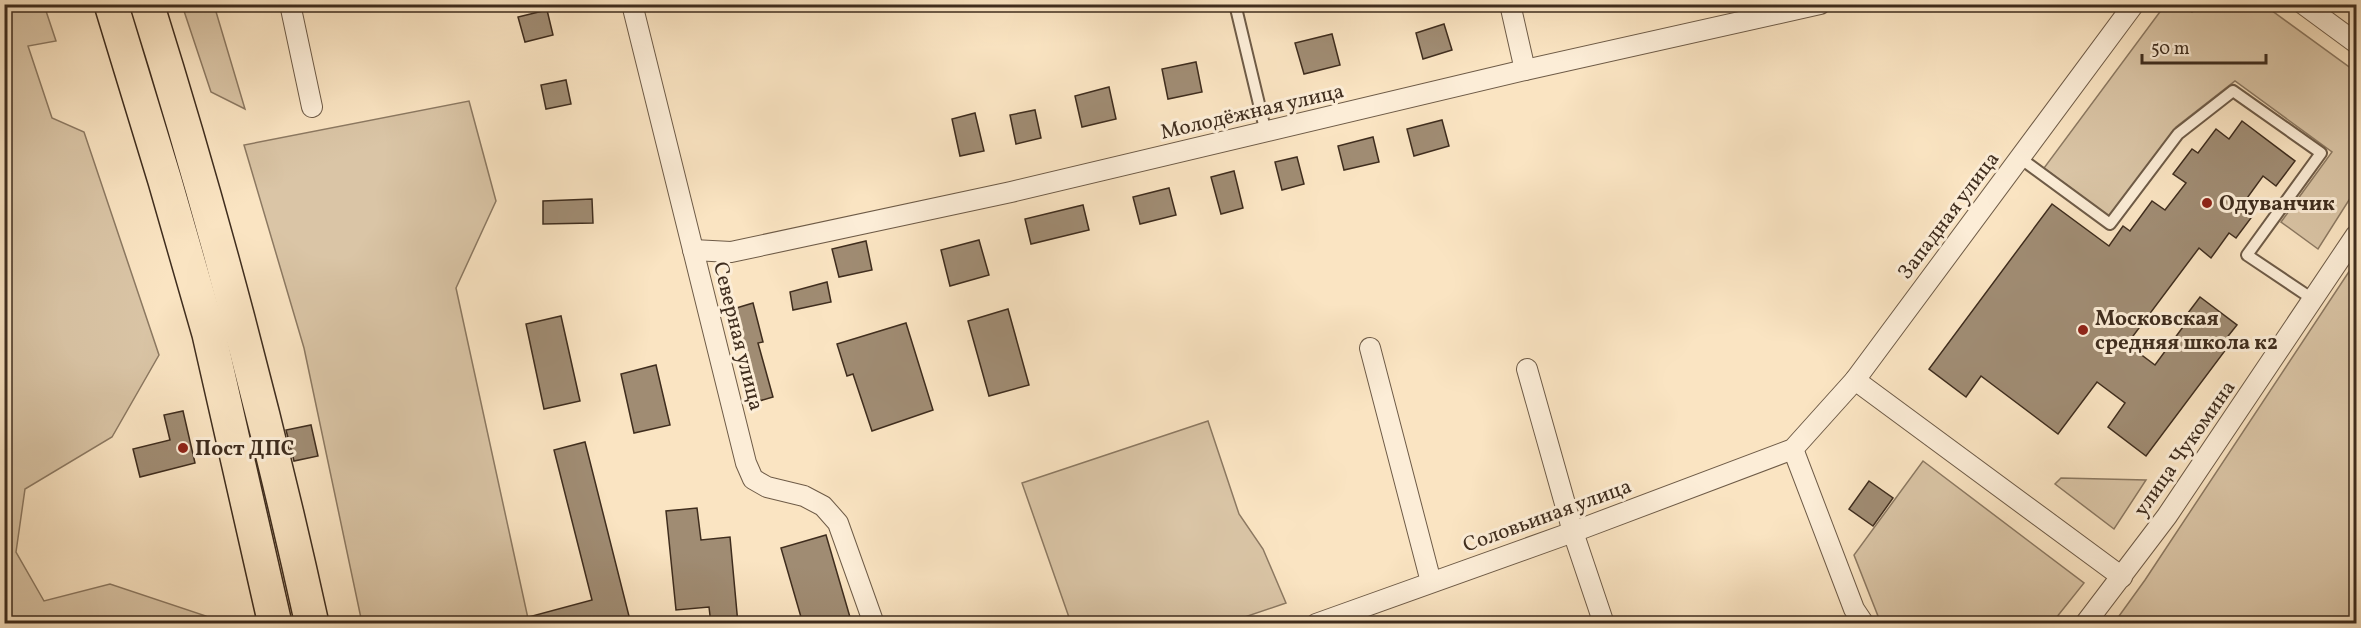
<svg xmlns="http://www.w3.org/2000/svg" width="2361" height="628" font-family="Vollkorn,serif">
	<rect width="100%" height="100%" fill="#fae4c2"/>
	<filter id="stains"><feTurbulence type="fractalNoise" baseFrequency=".00333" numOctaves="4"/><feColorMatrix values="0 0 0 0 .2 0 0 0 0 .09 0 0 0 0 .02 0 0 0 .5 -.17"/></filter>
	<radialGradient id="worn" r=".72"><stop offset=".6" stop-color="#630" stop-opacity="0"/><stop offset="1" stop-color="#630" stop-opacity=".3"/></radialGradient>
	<!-- green -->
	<g fill="#dac5a6" stroke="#8c7962" stroke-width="1.5">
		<path d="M4,5H44L56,41L28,46L52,118L84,132L159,355L112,437L25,489L16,552L44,601L110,584L206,616L208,623H5Z"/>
		<path d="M182,5H214L245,109L211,92Z"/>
		<path d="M2165,5H2181L2192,12L2198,5H2264L2356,72V189L2318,249L2281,222L2332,152L2235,81L2176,127L2110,217L2044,168Z"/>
		<path d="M469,101L496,201L456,288L529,623H362L304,348L244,145Z"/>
		<path d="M2356,261V623H2114L2145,580Z"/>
		<path d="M1208,421L1239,514L1263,549L1286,603L1227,623H1071L1022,483Z"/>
		<path d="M1923,461L2084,583L2052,623L1887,624L1878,616L1854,555Z"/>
		<path d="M2061,478L2146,480L2114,529L2055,484Z"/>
	</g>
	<!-- building -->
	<g fill="#a08c73" stroke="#3f2d1e" stroke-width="1.5">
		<path d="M547,10L553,35L525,42L518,17Z"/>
		<path d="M1444,24L1452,50L1423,59L1416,33Z"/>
		<path d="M1332,34L1340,65L1304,74L1295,43Z"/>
		<path d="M1196,62L1202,92L1168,99L1162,69Z"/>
		<path d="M566,80L571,104L546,109L541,85Z"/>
		<path d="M1109,87L1116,119L1082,127L1075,96Z"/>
		<path d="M1035,110L1041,138L1016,144L1010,115Z"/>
		<path d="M975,113L984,151L960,156L952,119Z"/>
		<path d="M1442,120L1449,146L1414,156L1407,129Z"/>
		<path d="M2242,121L2295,161L2276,186L2263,176L2242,205L2254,214L2236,238L2229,233L2211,258L2199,248L2127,344L2155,365L2191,316L2188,313L2200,297L2237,325L2225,340L2230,344L2146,456L2108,427L2125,403L2097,382L2058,434L1981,376L1966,397L1929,369L2052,204L2109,246L2123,226L2130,231L2152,201L2165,210L2186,183L2173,174L2192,149L2198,153L2216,129L2229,139Z"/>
		<path d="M1373,137L1379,162L1344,170L1338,146Z"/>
		<path d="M1297,157L1304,184L1282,190L1275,162Z"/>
		<path d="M1234,171L1243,208L1221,214L1211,177Z"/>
		<path d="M1169,188L1176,215L1140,224L1133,197Z"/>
		<path d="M592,199L593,223L543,224V201Z"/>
		<path d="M1083,205L1089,230L1031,244L1025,219Z"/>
		<path d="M979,240L989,275L950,286L941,250Z"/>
		<path d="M866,241L872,270L839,277L832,249Z"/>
		<path d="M827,282L831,302L793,310L790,292Z"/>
		<path d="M753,303L763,342L758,343L773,397L756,402L746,369L749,368L733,309Z"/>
		<path d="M1008,309L1029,385L989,396L968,321Z"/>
		<path d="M561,316L580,401L544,409L526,324Z"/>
		<path d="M906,323L933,410L872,431L853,374L847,376L837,344Z"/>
		<path d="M656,365L670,425L634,433L621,374Z"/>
		<path d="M183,411L195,463L140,477L133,449L170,440L164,415Z"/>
		<path d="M311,425L318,456L294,461L286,430Z"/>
		<path d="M585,442L631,624H521V619L592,600L554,450Z"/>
		<path d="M1869,481L1893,498L1873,526L1849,509Z"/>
		<path d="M697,508L701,540L730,537L738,624H711L709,607L676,610L666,511Z"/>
		<path d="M826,535L852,624H803L781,548Z"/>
	</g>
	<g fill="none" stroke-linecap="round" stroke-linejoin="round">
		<defs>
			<g id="service">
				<path d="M1235,4L1266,133"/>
				<path d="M2020,158L2110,224L2178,134L2233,91L2321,153L2247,255L2314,300"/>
			</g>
			<g id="minor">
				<path d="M290,4L312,107"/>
				<path d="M632,4L746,463L753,479L767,487L804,496L823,506L838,523L874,624"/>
				<path d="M1510,4L1525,70"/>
				<path d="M2303,4L2356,43"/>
				<path d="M693,250L731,252L1011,192L1525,70L1820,4"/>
				<path d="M1370,348L1431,582"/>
				<path d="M1527,369L1573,532L1604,624"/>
				<path d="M1855,380L2122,577"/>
				<path d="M1793,449L1854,609L1864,624"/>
				<path d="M1316,624L1573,532L1793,449L1855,380L2134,4"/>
				<path d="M2085,624L2167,516L2356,235"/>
			</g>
			<g id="trunk">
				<path d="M111,4L165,181L209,334L275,624"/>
				<path d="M147,4C211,208 266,415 312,624"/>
			</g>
		</defs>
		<!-- service casing -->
		<use href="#service" stroke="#6e5b47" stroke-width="14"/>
		<!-- minor casing -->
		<use href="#minor" stroke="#6e5b47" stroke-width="22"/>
		<!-- trunk casing -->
		<use href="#trunk" stroke="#3f2d1e" stroke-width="36"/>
		<!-- service -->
		<use href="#service" stroke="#fcedd7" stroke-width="10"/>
		<!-- minor -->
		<use href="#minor" stroke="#fcedd7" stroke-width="20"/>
		<!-- trunk -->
		<use href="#trunk" stroke="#fae4c2" stroke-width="33"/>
	</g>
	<!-- markers -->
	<g fill="#8f2418" stroke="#fcedd7" stroke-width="2">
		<circle cx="2207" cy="203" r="6"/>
		<circle cx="2083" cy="330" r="6"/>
		<circle cx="183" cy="448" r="6"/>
	</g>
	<g text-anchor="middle" stroke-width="6" stroke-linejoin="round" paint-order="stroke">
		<!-- street labels -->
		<g font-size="21" fill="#3f2d1e" stroke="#fcedd7">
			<text transform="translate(1252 111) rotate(-13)" y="7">Молодёжная улица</text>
			<text transform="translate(1948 215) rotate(-53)" y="7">Западная улица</text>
			<text transform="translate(739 336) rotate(76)" y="7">Северная улица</text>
			<text transform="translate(2184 448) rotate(-55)" y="7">улица Чукомина</text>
			<text transform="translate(1547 515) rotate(-20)" y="7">Соловьиная улица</text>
		</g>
		<!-- poi labels -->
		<g font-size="21" font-weight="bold" fill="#3f2d1e" stroke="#fcedd7" text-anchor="start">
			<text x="2219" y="210">Одуванчик</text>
			<text x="2095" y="325">Московская<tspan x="2095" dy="24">средняя школа к2</tspan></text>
			<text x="195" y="455">Пост ДПС</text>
		</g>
	</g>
	<!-- margin -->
	<rect width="2361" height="628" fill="none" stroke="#fae4c2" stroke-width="24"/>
	<rect x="6" y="6" width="2349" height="616" fill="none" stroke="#3f2d1e" stroke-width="3"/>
	<rect x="12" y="12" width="2337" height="604" fill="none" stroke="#3f2d1e" stroke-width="1.5"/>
	<!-- scale -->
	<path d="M2142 54v9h124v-9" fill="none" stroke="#3f2d1e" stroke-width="3"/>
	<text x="2151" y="54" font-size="18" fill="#3f2d1e" stroke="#fcedd7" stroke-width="4.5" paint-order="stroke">50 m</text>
	<rect width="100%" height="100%" filter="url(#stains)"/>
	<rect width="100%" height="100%" fill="url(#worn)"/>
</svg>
